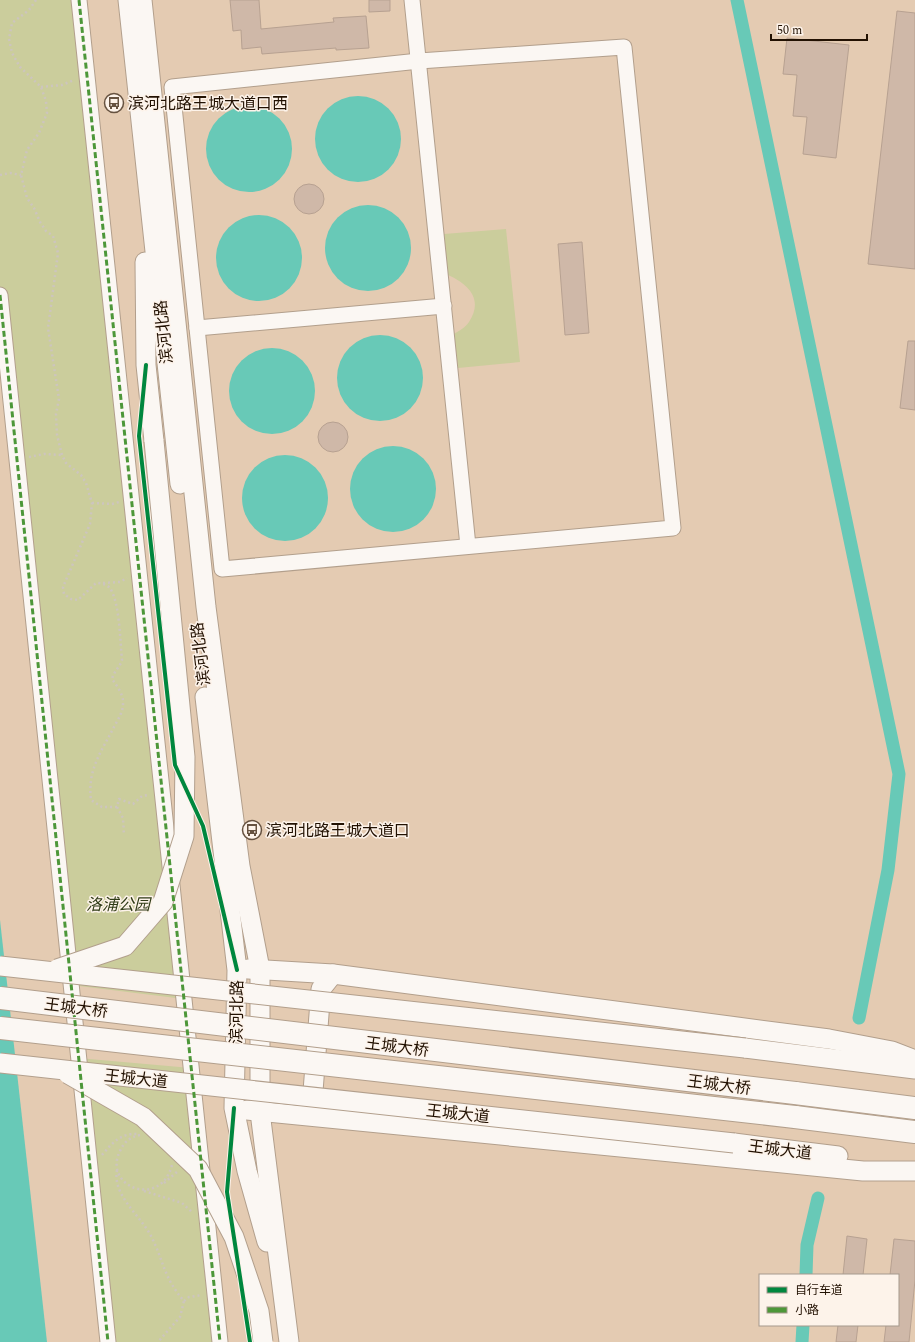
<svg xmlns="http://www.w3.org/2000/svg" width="915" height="1342" font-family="Spectral,'Noto Sans SC',serif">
	<rect width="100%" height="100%" fill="#e4cbb2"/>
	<!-- green -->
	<g fill="#cbcd9c">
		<path d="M0,0H79L184,999L71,985L0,295Z"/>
		<path d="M506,229L520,362L458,368L454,334C459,331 466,327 469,322C484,299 468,284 448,275L444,234Z"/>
		<path d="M78,1058L191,1068L220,1342H108Z"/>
	</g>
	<!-- water -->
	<g fill="#68c9b7">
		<circle cx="358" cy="139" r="43"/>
		<circle cx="249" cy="149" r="43"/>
		<circle cx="368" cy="248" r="43"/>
		<circle cx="259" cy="258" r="43"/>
		<circle cx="380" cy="378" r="43"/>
		<circle cx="272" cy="391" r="43"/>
		<circle cx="393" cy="489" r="43"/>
		<circle cx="285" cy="498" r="43"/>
		<path d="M0,920L47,1342H0Z"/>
	</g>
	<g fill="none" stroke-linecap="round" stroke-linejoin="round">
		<!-- canal -->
		<g stroke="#68c9b7" stroke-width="13">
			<path d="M737,0L899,774L888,870L859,1018"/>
			<path d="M806,1275L807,1245L818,1198"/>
			<path d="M802,1342L803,1325"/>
		</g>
	</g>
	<!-- building -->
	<g fill="#cfb8a8" stroke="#b7a191">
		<path d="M230,0H259L261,29L334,22L333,18L366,16L369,48L336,50V48L262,54L261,47L242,49L241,30L233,31Z"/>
		<path d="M369,0H390V11L369,12Z"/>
		<path d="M897,11L915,13V269L868,264Z"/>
		<path d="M787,38L849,45L836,158L803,154L807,117L793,116L797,75L783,74Z"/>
		<circle cx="309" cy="199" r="15"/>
		<path d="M582,242L589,333L565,335L558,244Z"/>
		<path d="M908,341H915V410L900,408Z"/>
		<circle cx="333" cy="437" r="15"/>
		<path d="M847,1236L867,1239L863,1275H843Z"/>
		<path d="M894,1239L915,1241V1280L909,1342H884L886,1325H898V1275H890Z"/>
		<path d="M838,1325H858L856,1342H836Z"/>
	</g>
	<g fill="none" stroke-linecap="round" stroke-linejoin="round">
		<defs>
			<g id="minor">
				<path d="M79,0L220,1342"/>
				<path d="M412,0L468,546"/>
				<path d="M624,47L673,528L222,569L172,87L419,61Z"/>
				<path d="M0,295L108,1342"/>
				<path d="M197,328L444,306"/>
			</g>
			<g id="major">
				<path d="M128,0L180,484"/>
				<path d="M142,0L206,607L240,866L260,969V1112L289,1342"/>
				<path d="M145,262L146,365L154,441"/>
				<path d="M205,697L237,970L234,1108L247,1171L267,1242"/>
				<path d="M248,969L333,974L829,1039L892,1051L915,1060"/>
				<path d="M745,1048L915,1069"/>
				<path d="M247,1110L863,1171H915"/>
				<path d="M316,1113L312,1104L321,989L333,974"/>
				<path d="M734,1143L838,1156"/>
			</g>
			<g id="highway">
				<path d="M795,1093L915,1108"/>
				<path d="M795,1117L915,1132"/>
			</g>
		</defs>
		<!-- minor casing -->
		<use href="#minor" stroke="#b29f8c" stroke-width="17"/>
		<!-- major casing -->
		<use href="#major" stroke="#b29f8c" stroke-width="21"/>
		<!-- highway casing -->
		<use href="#highway" stroke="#b29f8c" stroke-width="24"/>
		<!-- path -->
		<g stroke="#cdc5be" stroke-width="2.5" stroke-dasharray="2 3" stroke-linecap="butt">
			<path d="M36,0L29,10L12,23L9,39L12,53L20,67L41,87L46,101L47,113L39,133L27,150L21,175L27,198L34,208L40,222L46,231L53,236L58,253L48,328L59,399L56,414L57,435L62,455L66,463L81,475L86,483L92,503L90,524L63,587L64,594L71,599L78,600L96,583C101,583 106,584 110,588C120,604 120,641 122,660C120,667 114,671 112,679C117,686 124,695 123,704C123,711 119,718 115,725C102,751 87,769 91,800L102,807H117L119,799L133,804L142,796L149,795"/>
			<path d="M41,87L62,85L74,80"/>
			<path d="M0,175L10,173L21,175"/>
			<path d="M29,457L44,454L62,455"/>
			<path d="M92,503L112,504L119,502"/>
			<path d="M103,583L120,582L127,578"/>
			<path d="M117,807L123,818L124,835"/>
			<path d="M140,1135C130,1137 124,1142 120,1151C102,1186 160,1210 172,1165"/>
			<path d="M102,1155C112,1143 121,1133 137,1134"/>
			<path d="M117,1170C112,1195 140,1215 151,1236C164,1261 163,1277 184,1301L180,1317L158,1342"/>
			<path d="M164,1183L178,1171"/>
			<path d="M144,1191L182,1203L193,1213"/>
			<path d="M184,1301L189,1297L202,1295"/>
		</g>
		<!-- minor -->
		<use href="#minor" stroke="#fbf7f3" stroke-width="15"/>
		<!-- major -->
		<use href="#major" stroke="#fbf7f3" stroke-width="19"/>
		<!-- highway -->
		<use href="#highway" stroke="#fbf7f3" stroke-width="22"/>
		<defs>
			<g id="major-bridge">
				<path d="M0,966L745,1048"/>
				<path d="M57,969L125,946L163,902L184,836L185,757L154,441"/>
				<path d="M0,1063L734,1143"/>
				<path d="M68,1074L143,1117L198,1169L234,1237L259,1311L263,1342"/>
			</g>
			<g id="highway-bridge">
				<path d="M0,998L795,1093"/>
				<path d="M0,1028L795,1117"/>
			</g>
		</defs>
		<!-- major-bridge casing -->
		<use href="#major-bridge" stroke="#b29f8c" stroke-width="21" stroke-linecap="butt"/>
		<!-- highway-bridge casing -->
		<use href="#highway-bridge" stroke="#b29f8c" stroke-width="24" stroke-linecap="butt"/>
		<!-- major-bridge -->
		<use href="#major-bridge" stroke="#fbf7f3" stroke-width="19"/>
		<!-- highway-bridge -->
		<use href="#highway-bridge" stroke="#fbf7f3" stroke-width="22"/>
		<!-- quiet -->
		<g stroke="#4d9739" stroke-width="3" stroke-dasharray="6 3" stroke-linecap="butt">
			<path d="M79,0L220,1342"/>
			<path d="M0,295L108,1342"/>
		</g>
		<defs>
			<g id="cycleway">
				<path d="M146,365L139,436L175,765L203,826L237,970"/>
				<path d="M234,1108L227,1192L250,1342"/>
			</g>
		</defs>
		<!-- cycleway casing -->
		<use href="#cycleway" stroke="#fdf3ea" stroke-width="6"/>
		<!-- cycleway -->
		<use href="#cycleway" stroke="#00873e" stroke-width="4"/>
	</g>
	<!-- icons -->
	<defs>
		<symbol id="bus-ring" viewBox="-11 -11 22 22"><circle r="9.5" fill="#fdf3ea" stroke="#665240" stroke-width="1.5"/><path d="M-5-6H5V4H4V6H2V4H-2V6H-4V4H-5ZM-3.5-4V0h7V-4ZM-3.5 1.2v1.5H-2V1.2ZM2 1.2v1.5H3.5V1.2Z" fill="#665240"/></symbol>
	</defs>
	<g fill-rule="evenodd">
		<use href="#bus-ring" x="103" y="92" width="22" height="22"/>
		<use href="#bus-ring" x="241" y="819" width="22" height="22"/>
	</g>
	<g text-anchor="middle" stroke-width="3" stroke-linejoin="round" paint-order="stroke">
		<!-- poi labels -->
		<g font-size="16" fill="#221102" stroke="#fdf3ea" text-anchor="start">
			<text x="128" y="109">滨河北路王城大道口西</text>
			<text x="266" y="836">滨河北路王城大道口</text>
		</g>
		<!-- street labels -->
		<g font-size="16" fill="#221102" stroke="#fdf3ea">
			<text transform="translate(163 332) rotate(-96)" y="6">滨河北路</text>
			<text transform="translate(200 654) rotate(-97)" y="6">滨河北路</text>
			<text transform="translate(76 1007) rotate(7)" y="6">王城大桥</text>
			<text transform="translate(236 1012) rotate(-89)" y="6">滨河北路</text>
			<text transform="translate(397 1046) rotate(7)" y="6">王城大桥</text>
			<text transform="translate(136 1078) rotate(6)" y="6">王城大道</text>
			<text transform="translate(719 1084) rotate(7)" y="6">王城大桥</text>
			<text transform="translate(458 1113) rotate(6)" y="6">王城大道</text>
			<text transform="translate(780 1149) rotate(7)" y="6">王城大道</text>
		</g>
		<!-- park labels -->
		<g font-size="16" font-style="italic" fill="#2f3b16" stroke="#fdf3ea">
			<text x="118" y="910">洛浦公园</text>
		</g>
	</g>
	<!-- legend -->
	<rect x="759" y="1274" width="140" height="52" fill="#fdf3ea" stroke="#a5998d"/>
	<rect x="767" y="1287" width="20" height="6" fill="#00873e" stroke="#a5998d"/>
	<text x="795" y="1294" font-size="12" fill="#221102">自行车道</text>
	<rect x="767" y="1307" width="20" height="6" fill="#4d9739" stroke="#a5998d"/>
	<text x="795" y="1314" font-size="12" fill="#221102">小路</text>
	<!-- scale -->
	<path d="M771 34v6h96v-6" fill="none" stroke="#221102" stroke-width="2"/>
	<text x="777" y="34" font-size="12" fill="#221102" stroke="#fdf3ea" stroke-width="3" paint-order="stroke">50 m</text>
</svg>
